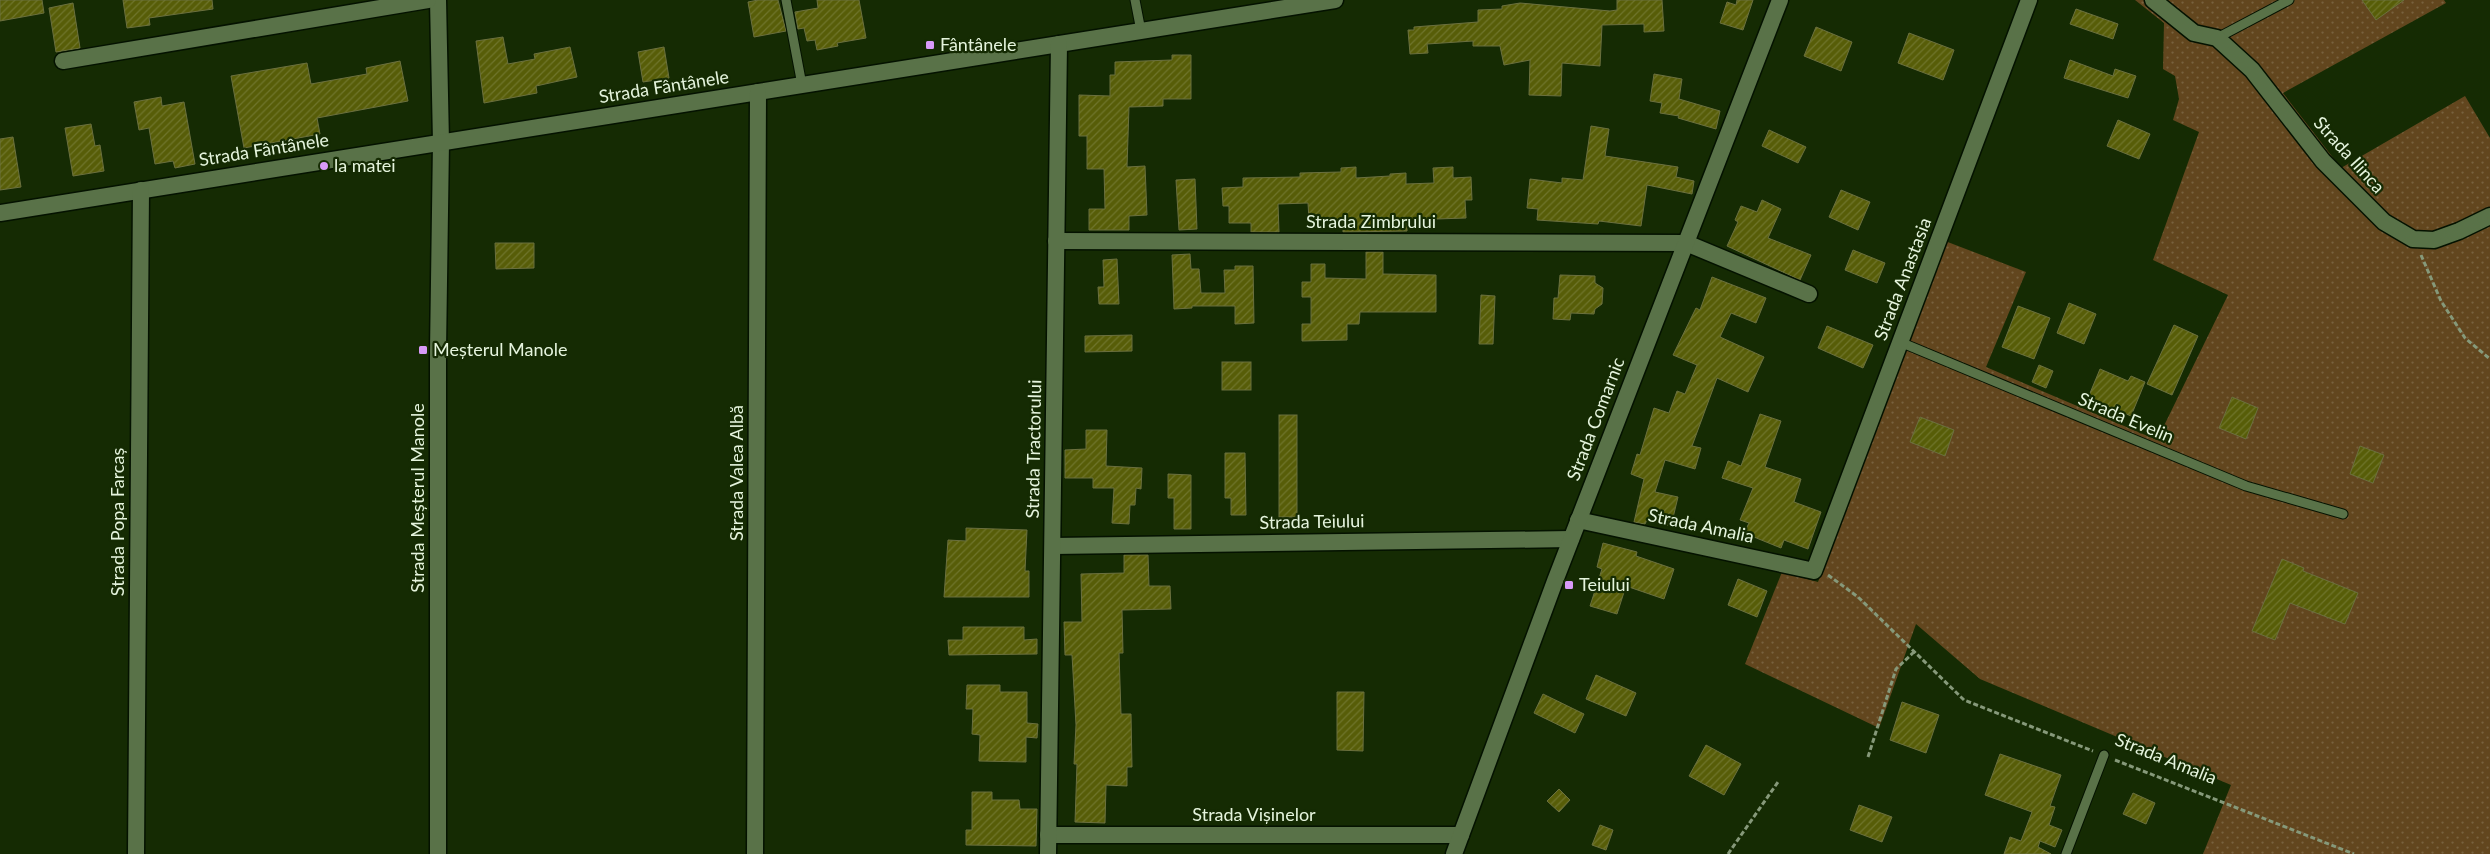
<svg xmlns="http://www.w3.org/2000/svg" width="2490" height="854" font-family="Lato,sans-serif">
	<defs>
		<pattern id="grass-dots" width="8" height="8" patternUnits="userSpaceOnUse" patternTransform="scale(1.25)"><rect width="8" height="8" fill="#62461e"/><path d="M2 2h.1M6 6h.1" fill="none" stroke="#78613e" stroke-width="1.8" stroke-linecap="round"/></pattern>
		<pattern id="building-hatch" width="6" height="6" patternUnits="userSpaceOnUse" patternTransform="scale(1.25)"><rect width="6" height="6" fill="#575d08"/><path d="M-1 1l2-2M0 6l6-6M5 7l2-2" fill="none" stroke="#6f752c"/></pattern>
	</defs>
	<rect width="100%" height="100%" fill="#152b03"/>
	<!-- grass -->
	<path fill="url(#grass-dots)" d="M2135,0H2444L2446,3L2283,93L2341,168L2465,96L2490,138V854H2203L2231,785L1980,679L1916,624L1879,728L1745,664L1782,572L1818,582L1945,241L2026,272L1986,367L2157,440L2228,295L2153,260L2199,132L2173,120L2179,99L2175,76L2163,69L2164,23Z"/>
	<!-- building -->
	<g fill="url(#building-hatch)" stroke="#6b703f">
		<path d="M0,0H42L44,13L0,21Z"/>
		<path d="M123,0H212L213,9L149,18L150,25L127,28Z"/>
		<path d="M758,0H778L786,31L754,37L748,2Z"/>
		<path d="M817,0H859L866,38L837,43L838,46L817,50L815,40L807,41L804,28L798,29L795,12L818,8Z"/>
		<path d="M1617,0H1662L1664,31L1644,32V24L1602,25L1600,66L1562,63L1561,96L1529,95L1530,60L1504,65L1500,46H1473V41L1427,44L1428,53L1410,54L1408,30H1414V27L1478,22V10L1502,9V6L1520,3L1610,11L1617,10Z"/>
		<path d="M1737,0H1753L1743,30L1720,23L1727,2L1736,5Z"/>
		<path d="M2362,0H2404L2376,20Z"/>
		<path d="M73,3L80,48L56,52L49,8Z"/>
		<path d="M2076,9L2118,24L2113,39L2070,24Z"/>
		<path d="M1816,27L1852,42L1841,71L1804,56Z"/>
		<path d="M1909,33L1954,50L1943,80L1898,63Z"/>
		<path d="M503,37L508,64L535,59L534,54L570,47L577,77L536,86L537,93L484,103L476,41Z"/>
		<path d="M664,47L669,78L643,82L638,52Z"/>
		<path d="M1172,55H1191V99H1163V106L1129,107L1127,167L1145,166L1147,215L1129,216V230H1089V209H1105L1104,169H1087V136H1079V95L1110,96V75H1115V62L1172,60Z"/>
		<path d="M2070,60L2113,76L2115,69L2136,76L2128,98L2064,78Z"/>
		<path d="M400,61L408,101L317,118L320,134L244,148L231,76L307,63L311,84L367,74L366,68Z"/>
		<path d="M1654,74L1682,79L1679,99L1720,111L1716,129L1678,118L1679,116L1660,113L1662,103L1650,101Z"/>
		<path d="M161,97L162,106L184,102L195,164L175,168L173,161L155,164L149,128L139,130L134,102Z"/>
		<path d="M2118,120L2150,134L2139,159L2107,146Z"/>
		<path d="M91,124L95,146L100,145L104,171L73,176L65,128Z"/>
		<path d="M1591,126L1609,129L1605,156L1678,167L1676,177L1694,181L1692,194L1647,185L1641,226L1599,221L1598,224L1537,220L1538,209L1527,208L1530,179L1562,183V178L1583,180Z"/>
		<path d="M1769,130L1806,147L1798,163L1762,146Z"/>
		<path d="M13,137L21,187L0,190V139Z"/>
		<path d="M1356,167V178L1390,176V174L1406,173V184L1434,183L1433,168L1453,167V178L1471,177L1472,200H1465L1466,218L1407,220V231L1343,232V219L1309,220L1308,203L1278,204L1279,232H1251V223H1229V206H1223L1222,188L1243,187V178L1300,177V173L1341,172V168Z"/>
		<path d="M1195,179L1197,229L1179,230L1176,180Z"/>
		<path d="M1841,190L1870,202L1858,230L1829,217Z"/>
		<path d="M1762,200L1781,209L1768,238L1811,255L1800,280L1727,246L1738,222L1735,220L1741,206L1757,212Z"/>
		<path d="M495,243H534V268L496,269Z"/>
		<path d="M1853,250L1885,263L1877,283L1845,270Z"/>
		<path d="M1366,252H1383V274L1436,275V312H1360L1359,324H1347V340L1302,341V324H1311V297H1302V282H1311V264H1325V278L1366,279Z"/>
		<path d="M1190,254L1191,269H1199L1201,293H1225L1224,270H1235V266H1253L1254,323L1235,324V306H1192V308L1174,309L1172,255Z"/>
		<path d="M1117,259L1119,304H1099L1098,287H1104L1103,260Z"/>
		<path d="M1560,275L1595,276V283L1603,288L1602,304L1595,309L1594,314L1571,313L1570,320L1553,319L1554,298H1558Z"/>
		<path d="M1712,277L1766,298L1756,323L1731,313L1720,337L1764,357L1748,392L1717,378L1692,446L1701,448L1695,469L1665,460L1655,492L1678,497L1671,526L1647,520L1645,524L1634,522L1644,479L1631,474L1637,454L1640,455L1654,408L1669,413L1677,391L1685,394L1697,365L1673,355L1696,308L1700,310Z"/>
		<path d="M1481,295L1495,296L1493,344H1479Z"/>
		<path d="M2069,303L2096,314L2084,344L2057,333Z"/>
		<path d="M2018,306L2050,318L2034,359L2002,347Z"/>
		<path d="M2174,325L2198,336L2172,395L2147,384Z"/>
		<path d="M1827,326L1873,345L1863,368L1818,348Z"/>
		<path d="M1132,335V351L1085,352V336Z"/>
		<rect x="1222" y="362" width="29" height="28"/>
		<path d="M2039,365L2053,371L2046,388L2032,382Z"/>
		<path d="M2100,369L2128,381L2131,376L2145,382L2131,416L2088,398Z"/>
		<path d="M2232,397L2258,408L2246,439L2219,428Z"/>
		<path d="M1760,414L1781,421L1765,467L1801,479L1794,502L1821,512L1808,549L1784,540L1781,548L1744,533L1749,523L1740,520L1753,488L1722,478L1728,461L1741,466Z"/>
		<rect x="1279" y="415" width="18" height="102"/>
		<path d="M1920,417L1954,430L1945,456L1910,442Z"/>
		<path d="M1086,430H1107L1106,466L1142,468L1141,489L1136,488L1135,505H1130L1129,524L1112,523L1114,488H1093V478H1065V450L1086,449Z"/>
		<path d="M2360,446L2384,455L2373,483L2350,474Z"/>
		<path d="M1225,453H1245L1246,515H1231V498H1225Z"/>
		<path d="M1168,474L1191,475V529H1174V498H1168Z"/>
		<path d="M966,528L1027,530L1025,571H1029V597H944L948,540L966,541Z"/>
		<path d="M1603,543L1637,552L1636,556L1674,569L1664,599L1626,586L1617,614L1590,606L1602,569L1597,567Z"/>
		<path d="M1124,555H1148L1149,586H1170L1171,609L1122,610L1123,653H1119L1121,714H1131L1132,767H1127V786L1106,785L1105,823L1075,822L1077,764H1074L1076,725L1072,655H1065L1064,622H1082L1081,574L1124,573Z"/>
		<path d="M2282,559L2304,568L2303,571L2358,593L2345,624L2290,603L2275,640L2252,631Z"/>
		<path d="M1738,579L1767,591L1757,617L1728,605Z"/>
		<path d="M963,627H1024V640L1037,639V654L949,655L948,640H963Z"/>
		<path d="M1596,675L1636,693L1626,716L1586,699Z"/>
		<path d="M967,685H1000V692H1027V723L1038,724L1037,738L1026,737V762L979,761L980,735L972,734L973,709H966Z"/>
		<path d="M1337,692H1364L1363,751L1337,750Z"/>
		<path d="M1543,694L1584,714L1575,733L1534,713Z"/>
		<path d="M1902,702L1939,715L1926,753L1890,740Z"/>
		<path d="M1706,745L1741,764L1724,795L1689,776Z"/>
		<path d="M2000,754L2061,775L2050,806L2055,807L2049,825L2062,830L2055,847L2040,841L2038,847L2051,854H2004L2010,837L2021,841L2032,812L1985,795Z"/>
		<path d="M1559,789L1570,800L1559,812L1547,801Z"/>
		<path d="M972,792H992V800H1019L1020,809H1037L1036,846L966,845V830H972Z"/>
		<path d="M2133,793L2155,803L2146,824L2123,814Z"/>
		<path d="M1859,805L1892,817L1882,842L1850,830Z"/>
		<path d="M1600,825L1613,830L1606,850L1592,845Z"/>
	</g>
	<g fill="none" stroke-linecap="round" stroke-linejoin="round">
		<defs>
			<g id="service">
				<path d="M786,0L802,85"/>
				<path d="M1135,0L1141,31"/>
				<path d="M2217,38L2289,0"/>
				<path d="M1900,342L2246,486L2343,514"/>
				<path d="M2066,854L2104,755"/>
			</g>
			<g id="minor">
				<path d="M438,0L441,142L438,351V854"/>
				<path d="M2153,0L2194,33L2217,38L2252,70L2323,161L2384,222L2413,239L2434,240L2459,231L2490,216"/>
				<path d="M63,61L428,0"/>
				<path d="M0,213L1335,0"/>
				<path d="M1056,241L1686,243L1809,294"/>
				<path d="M1578,520L1814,571L2029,0"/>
				<path d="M1053,546L1571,539"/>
				<path d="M1048,835H1461"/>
				<path d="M136,854L141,190"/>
				<path d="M755,854L758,92"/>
				<path d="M1048,854L1059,44"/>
				<path d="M1454,854L1555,581L1780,0"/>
			</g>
		</defs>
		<!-- service casing -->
		<use href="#service" stroke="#041200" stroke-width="11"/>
		<!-- minor casing -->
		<use href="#minor" stroke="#041200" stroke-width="19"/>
		<!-- path -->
		<g stroke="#86997a" stroke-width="3" stroke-dasharray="5 2.5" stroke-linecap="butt">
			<path d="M2421,255L2441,301L2465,338L2490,359"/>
			<path d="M1828,575L1858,597L1964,700L2093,751"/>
			<path d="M1868,757L1896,669L1914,652"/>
			<path d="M2115,760L2354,854"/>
			<path d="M1728,854L1778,782"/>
		</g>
		<!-- service -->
		<use href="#service" stroke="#597248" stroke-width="9"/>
		<!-- minor -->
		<use href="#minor" stroke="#597248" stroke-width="16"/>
	</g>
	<!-- markers -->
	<g fill="#d89af8" stroke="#152b03" stroke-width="2">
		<rect x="925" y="40" width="10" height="10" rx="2.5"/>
		<circle cx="324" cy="166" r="5"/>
		<rect x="418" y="345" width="10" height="10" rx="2.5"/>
		<rect x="1564" y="580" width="10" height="10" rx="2.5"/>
	</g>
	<g text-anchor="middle" stroke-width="4.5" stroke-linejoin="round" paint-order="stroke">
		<!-- poi labels -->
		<g font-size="18" fill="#e5f4dd" stroke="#152b03" text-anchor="start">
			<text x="940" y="51">Fântânele</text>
			<text x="334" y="172">la matei</text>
			<text x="433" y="356">Meșterul Manole</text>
			<text x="1579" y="591">Teiului</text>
		</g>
		<!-- street labels -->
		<g font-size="18" fill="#e5f4dd" stroke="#152b03">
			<text transform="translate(664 87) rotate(-9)" y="6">Strada Fântânele</text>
			<text transform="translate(264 150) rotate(-9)" y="6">Strada Fântânele</text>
			<text transform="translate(2349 155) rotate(48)" y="6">Strada Ilinca</text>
			<text x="1371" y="228">Strada Zimbrului</text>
			<text transform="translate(1903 279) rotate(-69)" y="6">Strada Anastasia</text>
			<text transform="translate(2126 418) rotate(23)" y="6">Strada Evelin</text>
			<text transform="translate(1596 419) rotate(-69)" y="6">Strada Comarnic</text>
			<text transform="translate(1034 449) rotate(-89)" y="6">Strada Tractorului</text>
			<text transform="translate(737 473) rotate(-90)" y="6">Strada Valea Albă</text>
			<text transform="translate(418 498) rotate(-90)" y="6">Strada Meșterul Manole</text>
			<text transform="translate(118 522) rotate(-90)" y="6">Strada Popa Farcaș</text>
			<text transform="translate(1312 522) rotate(-1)" y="6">Strada Teiului</text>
			<text transform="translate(1701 526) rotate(12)" y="6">Strada Amalia</text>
			<text transform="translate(2166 759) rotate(22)" y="6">Strada Amalia</text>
			<text x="1254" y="821">Strada Vișinelor</text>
		</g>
	</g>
</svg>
